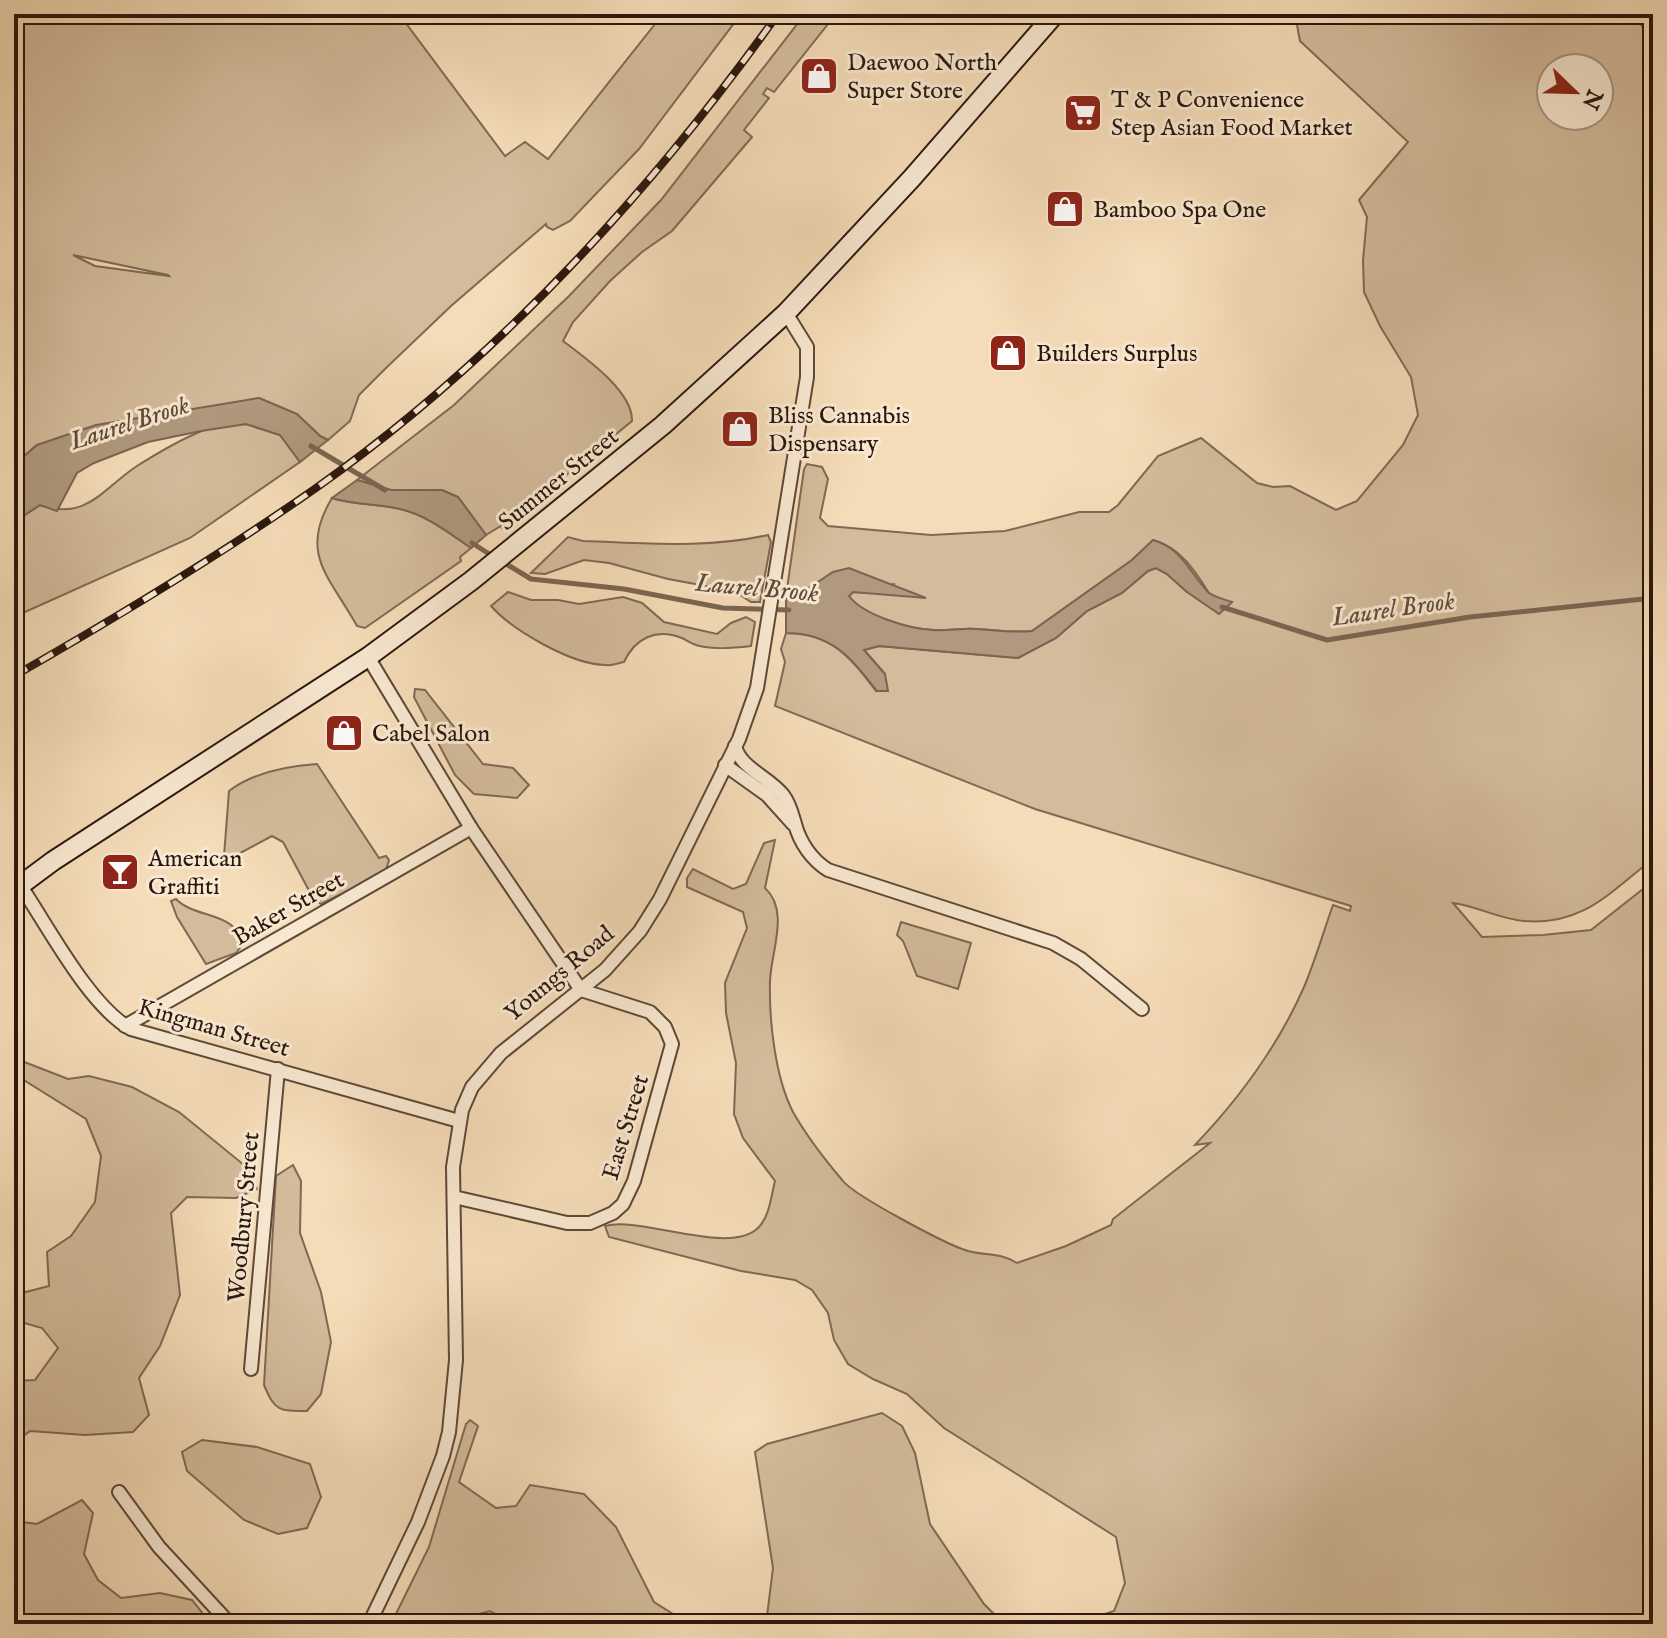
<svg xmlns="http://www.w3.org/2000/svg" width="1667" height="1638" font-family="'IM FELL English',serif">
	<rect width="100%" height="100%" fill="#f5dcb8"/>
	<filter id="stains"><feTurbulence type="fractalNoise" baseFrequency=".0025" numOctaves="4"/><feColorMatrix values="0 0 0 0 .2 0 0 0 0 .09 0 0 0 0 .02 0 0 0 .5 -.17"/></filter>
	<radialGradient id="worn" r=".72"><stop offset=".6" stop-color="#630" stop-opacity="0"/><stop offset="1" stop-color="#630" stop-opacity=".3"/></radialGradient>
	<!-- green -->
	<g fill="#d3bb9b" stroke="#7f6954" stroke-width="2" fill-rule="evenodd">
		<path d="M14,14H399L505,156L525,142L548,159L663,14H741L639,149L570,221L553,230L547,227L546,224L451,306L386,368L359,395L350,421L328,440L320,436L297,414L259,398L37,445L14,465ZM73,255L168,275L169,276L95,266Z"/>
		<path d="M805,14H836L774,92L767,88L763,94L769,98L744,130L752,137L672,231L642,252L610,281L573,322L563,341C584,357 633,391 632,421L502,528L501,526L486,535L458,497L442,490H391L357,480L454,405L569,296L661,200Z"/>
		<path d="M1305,14H1635L1653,45V859C1610,892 1583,926 1524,921C1500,919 1476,906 1453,903L1482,937L1543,935L1591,930L1653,881V1624H1074L1114,1611L1125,1583L1116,1537L944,1428L907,1394L873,1379L848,1364L834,1340L828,1313L812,1290L795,1280L741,1271L609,1237L605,1226C642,1216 729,1256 758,1228C770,1216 771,1196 775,1181L743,1138L734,1114L736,1063L726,1013L725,983L747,928L743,912L687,887V878L693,869L733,889L746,884L764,843L775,840L765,888C790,911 771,951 770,981C769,1020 775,1077 793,1112C806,1135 826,1161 843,1181C855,1196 944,1243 965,1250C982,1256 1001,1252 1017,1263L1066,1246L1111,1225L1113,1219L1210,1143L1195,1145C1239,1099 1278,1046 1304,987C1315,961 1323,933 1333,905L1350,911L1351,906L1035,809L775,706L785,662L781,649L786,633C832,633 851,658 876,691L885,674L864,650L879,646L1018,658L1056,638L1087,611L1122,593L1148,571L1156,568L1167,574L1187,592L1209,593C1195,571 1180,547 1153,540L1132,560L1032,631C1013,633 995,630 976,629C962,628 947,631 933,630C908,629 865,616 849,597L853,592L872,593L895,584L792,599L786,596L804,469L807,464L822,467L828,479L820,518L828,526L931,535L1005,531L1079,512H1109L1118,505L1158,456L1201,438L1257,483L1273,487L1290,486L1336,510L1357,501L1403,445L1418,415L1411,377L1380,326L1364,292L1363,260L1367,217L1359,200L1408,142L1300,41L1297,25ZM1551,68H1599V116H1551Z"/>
		<path d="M246,424L280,435L300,462L190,538L14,617V522L40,505C87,521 102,489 137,466C156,454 176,442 197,433C211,426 230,426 246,424Z"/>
		<path d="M332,498C357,506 377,503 400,509C427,515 449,533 471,548L460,557L461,561L365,628L357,626C330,577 298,554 332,498Z"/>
		<path d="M768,535L771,542L760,602H751L740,595L717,588L668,579L609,563L584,560L545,574L531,573L568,537L583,541C646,543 706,549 768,535Z"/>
		<path d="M508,592L531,600H558L579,604L623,597L642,603L664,622L717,634L731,623L746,617L755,622L751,646C735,648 716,650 700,646C693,645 688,641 682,638C656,628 635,638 624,662C618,663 611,666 606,665C572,665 512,630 491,606Z"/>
		<path d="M415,689L425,690L483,764L513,768L529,785L517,798L474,794L455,775L414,697Z"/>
		<path d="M317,764L379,858L386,856L389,860L385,873L321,904L313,898L283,842L272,836L229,859L224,856L229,791C254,772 286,766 317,764Z"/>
		<path d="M176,899C195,919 236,911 243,944L236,953L206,964L177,917L171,901Z"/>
		<path d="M901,922L971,943L958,989L917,976L903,941L897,935Z"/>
		<path d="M14,1058L68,1079L89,1076L132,1087L179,1112L249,1169L257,1189L236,1198L187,1197L171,1213L180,1295L160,1346L139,1378L149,1415L133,1432L85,1435L30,1431L14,1443V1381L35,1380L58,1348L42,1328L14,1320V1295L49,1286L47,1252L71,1236L95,1202L101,1156L86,1119L14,1074Z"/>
		<path d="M293,1165L301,1181L300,1233L321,1292L331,1342L321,1394L307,1411C278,1411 275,1411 264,1385L276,1176Z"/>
		<path d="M882,1413L902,1426L915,1453L930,1524L984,1604L1004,1624H766L773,1568L755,1452L767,1444Z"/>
		<path d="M470,1420L478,1426L459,1482L496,1508L516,1506L530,1485L584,1494L616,1527L654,1602L689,1624H514L490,1611L456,1620L453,1624H391L429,1547L466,1424Z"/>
		<path d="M202,1440L257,1447L310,1464L321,1497L307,1528L278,1534L244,1520L187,1471L182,1452Z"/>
		<path d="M82,1500L93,1513L84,1554L98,1580L121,1598L160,1593L192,1600L211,1624H33L14,1609V1521L37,1524Z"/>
	</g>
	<!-- water -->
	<g fill="#b0997e" stroke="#7b6551" stroke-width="2">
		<path d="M259,398L297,414L320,436L328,440L300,462L280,435L246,424L201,431L148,442L94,463L77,473L57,511L40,505L14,522V465L37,445L96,425Z"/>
		<path d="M357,480L391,490H442L458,497L486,535L471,548C449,533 427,515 400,509C377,503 357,506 332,498Z"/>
		<path d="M1153,540C1182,548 1189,572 1208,592C1213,597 1224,599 1232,602L1219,614L1187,592L1167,574L1156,568L1148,571L1122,593L1087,611L1056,638L1018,658L879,646L864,650L885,674L888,691H877C851,658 832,633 786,633V596L792,599L833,572L849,568L926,598L853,592L849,596C863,615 909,629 933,630C947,631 962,628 976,629C995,630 1013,633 1032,631L1132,560Z"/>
	</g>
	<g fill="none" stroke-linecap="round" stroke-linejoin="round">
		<!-- stream -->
		<g stroke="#7b6551" stroke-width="5">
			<path d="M311,446L385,490"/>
			<path d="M472,543L494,557"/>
			<path d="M503,562L531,579L624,589L723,608L789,610"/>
			<path d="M1222,607L1327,640L1470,617L1653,598"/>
		</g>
		<defs>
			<g id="minor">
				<path d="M368,657L471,828L581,990L650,1012L665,1027L672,1044L634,1181L623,1204L613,1213L590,1223H567L454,1197"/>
				<path d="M735,746C740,768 769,777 783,795C790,804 792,814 795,824C800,843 812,860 828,870L1053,943L1081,959L1142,1009"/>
				<path d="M725,765L767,795L793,824"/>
				<path d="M20,885C48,926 89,1006 131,1029L459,1121"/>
				<path d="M125,1026L471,828"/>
				<path d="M251,1369L278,1069"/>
				<path d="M119,1492L159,1547L230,1624"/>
				<path d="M369,1624L418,1522L443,1456L449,1432L456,1360L453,1167L462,1110L472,1087L501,1053L605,970L640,931L660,899L739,739L757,688L807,377V347L786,313"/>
			</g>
			<path id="secondary" d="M14,890L53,861L368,657L471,581L663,425L786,313L912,178L1055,14"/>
		</defs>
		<!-- minor casing -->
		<use href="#minor" stroke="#5e4838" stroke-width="16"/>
		<!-- secondary casing -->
		<use href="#secondary" stroke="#2b170d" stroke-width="22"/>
		<!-- minor -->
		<use href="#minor" stroke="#f8e8d1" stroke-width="12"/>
		<!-- secondary -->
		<use href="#secondary" stroke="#f8e8d1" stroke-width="18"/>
		<defs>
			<path id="rail" d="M14,676C117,617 219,556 316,488C497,360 650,193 778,14"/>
		</defs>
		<!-- rail casing -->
		<use href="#rail" stroke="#2b170d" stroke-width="8"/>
		<!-- rail -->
		<use href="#rail" stroke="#f8e8d1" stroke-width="5" stroke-dasharray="15" stroke-linecap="butt"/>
	</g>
	<!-- icons -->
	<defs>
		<symbol id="shop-square" viewBox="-11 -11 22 22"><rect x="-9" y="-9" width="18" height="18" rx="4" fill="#8f2418" stroke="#f8e8d1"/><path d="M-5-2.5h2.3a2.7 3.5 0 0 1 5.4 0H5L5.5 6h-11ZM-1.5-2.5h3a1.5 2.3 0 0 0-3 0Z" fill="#fff"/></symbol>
		<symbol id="supermarket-square" viewBox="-11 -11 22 22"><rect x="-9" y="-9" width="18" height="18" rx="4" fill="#8f2418" stroke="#f8e8d1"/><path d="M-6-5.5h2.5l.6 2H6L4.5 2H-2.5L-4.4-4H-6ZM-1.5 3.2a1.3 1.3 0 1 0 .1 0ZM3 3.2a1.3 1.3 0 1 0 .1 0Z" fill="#fff"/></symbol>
		<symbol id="bar-square" viewBox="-11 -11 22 22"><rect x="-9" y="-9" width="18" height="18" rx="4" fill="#8f2418" stroke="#f8e8d1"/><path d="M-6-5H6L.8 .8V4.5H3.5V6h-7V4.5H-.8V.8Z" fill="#fff"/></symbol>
	</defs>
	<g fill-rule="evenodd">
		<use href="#shop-square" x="797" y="54" width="44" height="44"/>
		<use href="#supermarket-square" x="1061" y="91" width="44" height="44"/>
		<use href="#shop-square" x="1043" y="187" width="44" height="44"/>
		<use href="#shop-square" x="986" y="331" width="44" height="44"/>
		<use href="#shop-square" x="718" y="407" width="44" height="44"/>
		<use href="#shop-square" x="322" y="711" width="44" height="44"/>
		<use href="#bar-square" x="98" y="850" width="44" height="44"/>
	</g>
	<g text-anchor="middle" stroke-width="6" stroke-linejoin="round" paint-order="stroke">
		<!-- poi labels -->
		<g font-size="24" fill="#2b170d" stroke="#f8e8d1" text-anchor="start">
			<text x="847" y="70">Daewoo North<tspan x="847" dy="28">Super Store</tspan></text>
			<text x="1111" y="107">T &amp; P Convenience<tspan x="1111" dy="28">Step Asian Food Market</tspan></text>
			<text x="1093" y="217">Bamboo Spa One</text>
			<text x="1036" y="361">Builders Surplus</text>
			<text x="768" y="423">Bliss Cannabis<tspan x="768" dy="28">Dispensary</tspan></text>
			<text x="372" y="741">Cabel Salon</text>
			<text x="148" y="866">American<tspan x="148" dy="28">Graffiti</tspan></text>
		</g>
		<!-- street labels -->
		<g font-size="24" fill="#2b170d" stroke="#f8e8d1">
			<text transform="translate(558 479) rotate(-39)" y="8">Summer Street</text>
			<text transform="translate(288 908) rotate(-30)" y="8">Baker Street</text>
			<text transform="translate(559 973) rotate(-40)" y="8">Youngs Road</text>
			<text transform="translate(214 1027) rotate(16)" y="8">Kingman Street</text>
			<text transform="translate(625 1127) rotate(-73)" y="8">East Street</text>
			<text transform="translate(243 1217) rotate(-85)" y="8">Woodbury Street</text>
		</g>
		<!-- water labels -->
		<g font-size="26" font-style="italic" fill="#604b3a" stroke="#f8e8d1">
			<text transform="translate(129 422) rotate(-18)" y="9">Laurel Brook</text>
			<text transform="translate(757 587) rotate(5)" y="9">Laurel Brook</text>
			<text transform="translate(1393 608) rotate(-8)" y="9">Laurel Brook</text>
		</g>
	</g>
	<!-- margin -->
	<rect width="1667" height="1638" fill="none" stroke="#f5dcb8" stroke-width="48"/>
	<rect x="16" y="16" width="1635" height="1606" fill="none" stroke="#2b170d" stroke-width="4"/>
	<rect x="24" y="24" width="1619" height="1590" fill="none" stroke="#2b170d" stroke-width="2"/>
	<!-- north arrow -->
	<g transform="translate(1575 92) rotate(113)"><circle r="38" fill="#f8e8d1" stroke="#a69483" stroke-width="2"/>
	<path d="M0-6L14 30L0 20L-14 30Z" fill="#8f2418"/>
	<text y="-12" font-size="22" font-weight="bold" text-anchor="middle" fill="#2b170d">N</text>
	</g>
	<rect width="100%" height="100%" filter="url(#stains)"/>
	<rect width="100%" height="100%" fill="url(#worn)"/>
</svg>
